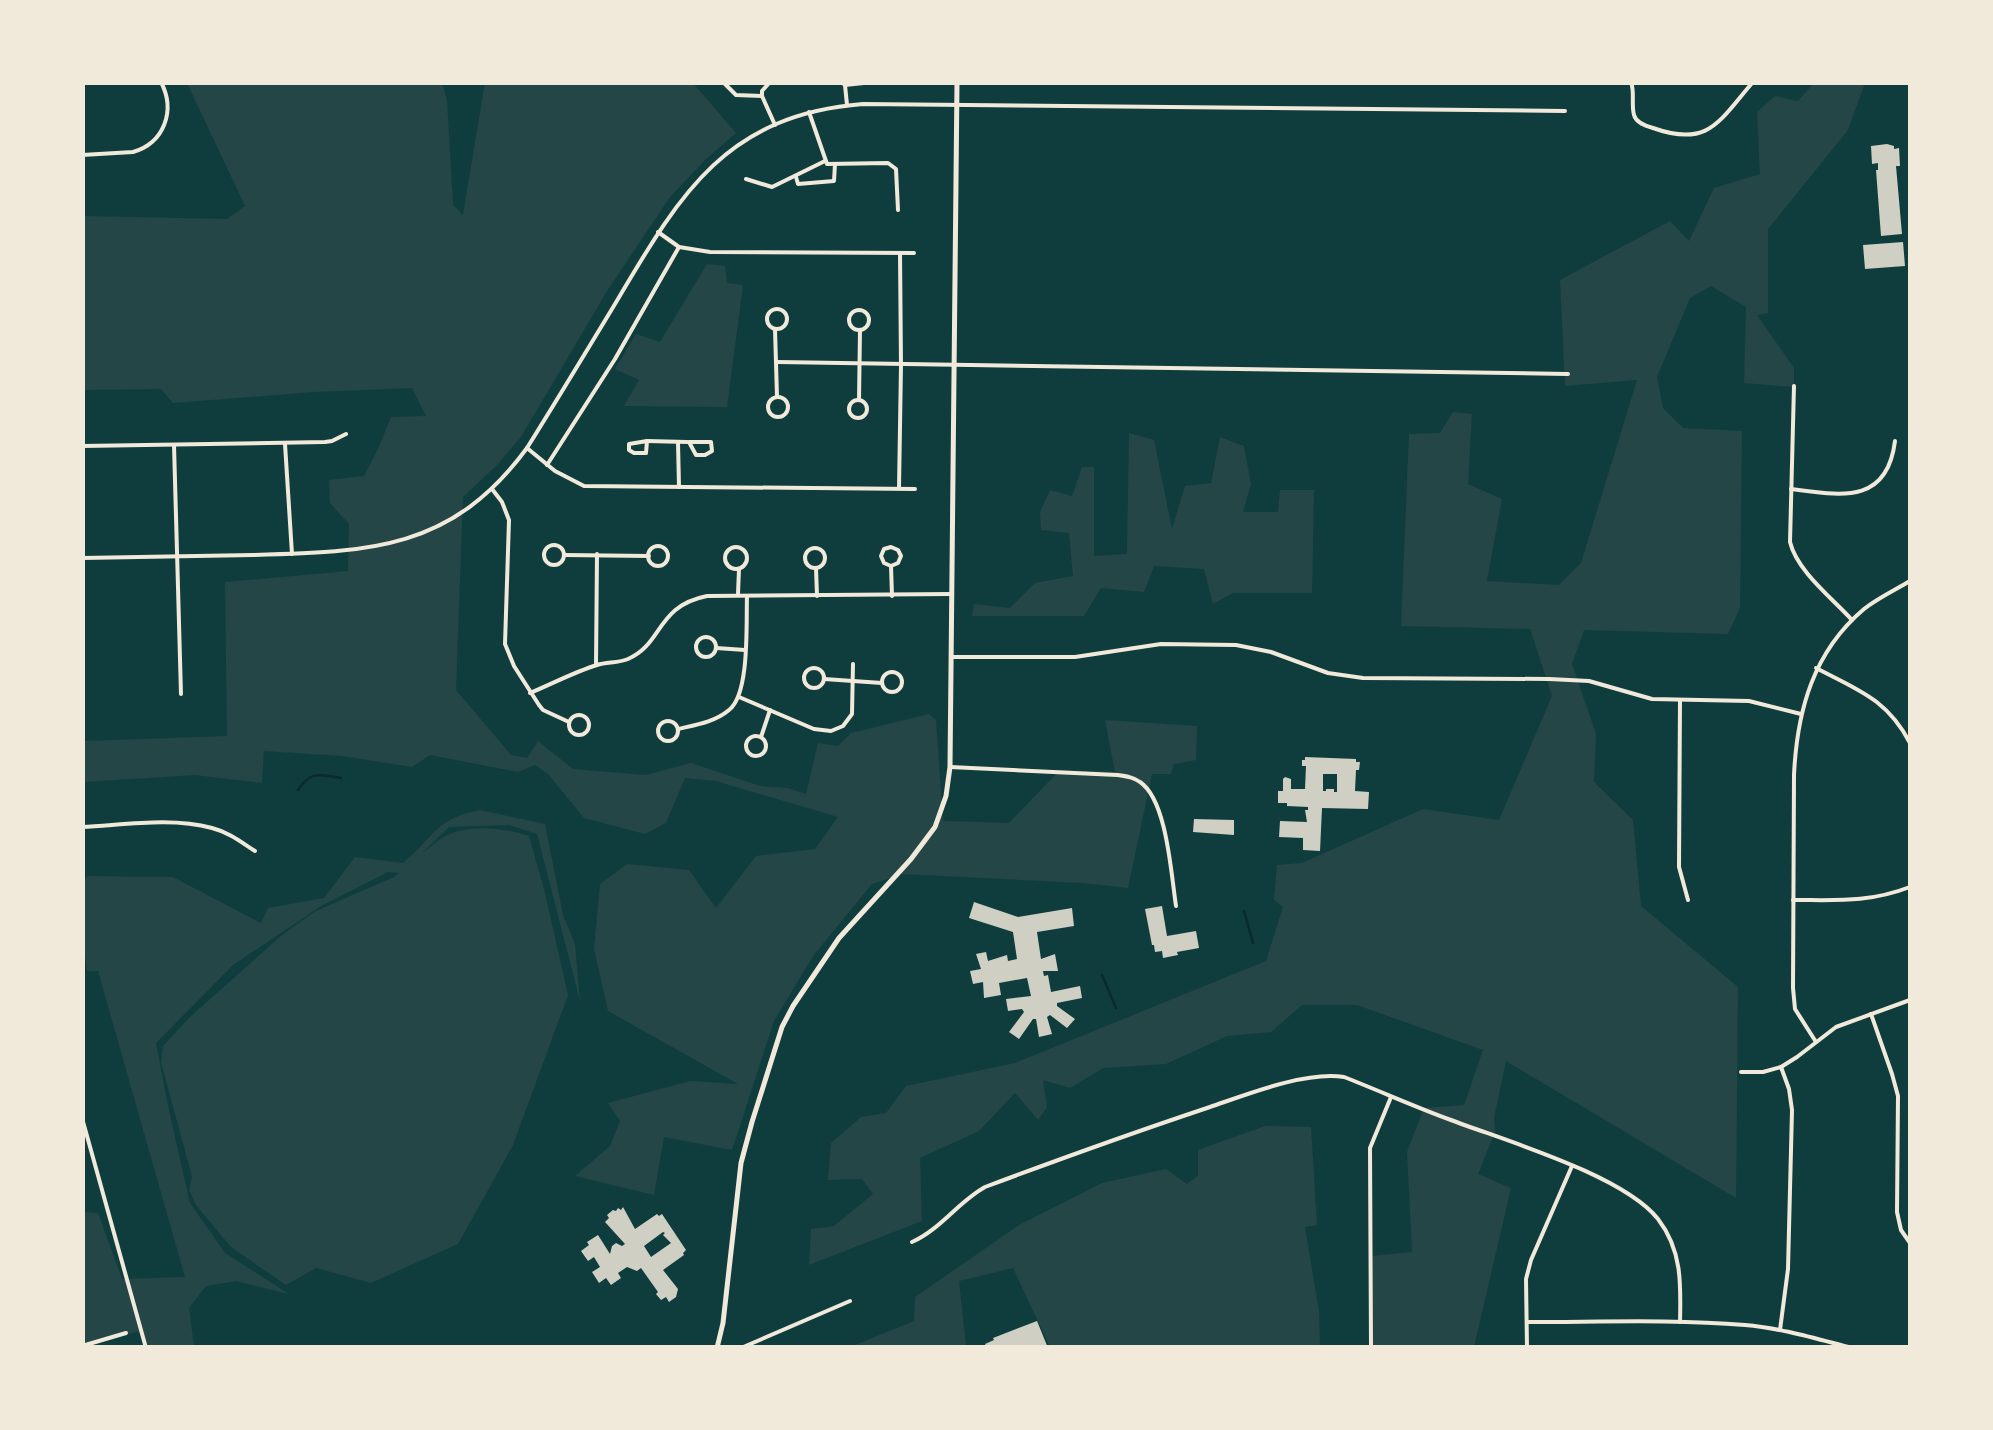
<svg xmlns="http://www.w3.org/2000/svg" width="1993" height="1430" font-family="'Noto Serif',serif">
	<rect width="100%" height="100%" fill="#0f3d3e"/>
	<!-- green -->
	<g fill="#244646">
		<path d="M187,83H442L447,100L453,205L463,215L485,83H693L736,133L706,159L670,197L607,291L521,437L495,467L463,497L456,690L511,755L527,758L538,741L573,769L646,775L691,763L760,786L788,788L806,794L818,743L838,746L851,733L929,714L936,720L943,821L1009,823L1060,770L1115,772L1105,720L1197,726L1196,760L1174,764L1171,774H1152L1128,888L1083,883L902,874L872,884L813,956L774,1021L732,1150L664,1137L654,1195L575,1176L610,1146L620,1121L608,1103L690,1081L738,1084L608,1011L594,949L600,884L627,864L689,870L716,908L756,856L815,849L838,817L716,781L685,778L666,823L645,834L584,818L548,774L535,765L518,772L430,755L412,767L342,756L264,751L262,783L195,775L83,782V741L227,736L225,582L348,571L349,524L330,503L329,480L364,476L378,449L391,417L426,416L412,388L314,392L173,403L161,389L83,390V216L227,219L245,206Z"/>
		<path d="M1814,83H1865L1848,130L1768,229V313L1757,315L1794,368V387L1744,383L1746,307L1711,286L1690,298L1657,377L1663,408L1683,428L1742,431L1740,608L1728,634L1584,630L1572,664L1596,734L1594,782L1633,820L1641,906L1738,987L1736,1198L1506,1061L1494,1118L1495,1132L1478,1174L1511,1188L1474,1347H1373L1371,1256L1412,1252L1407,1152L1424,1108L1464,1105L1483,1050L1357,1005H1302L1271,1032L1227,1036L1166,1064L1103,1068L1070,1088L1043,1080L1047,1107L1038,1120L1015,1093L979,1131L920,1158L922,1221L809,1265L811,1229L834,1226L873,1194L862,1179L828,1180L831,1143L861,1117L886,1113L906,1086L1015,1063L1266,961L1283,907L1274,900L1277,865L1302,863L1423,809L1499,820L1552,696L1530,629L1401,626L1409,434L1440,433L1453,412L1472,414L1468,484L1502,499L1487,581L1559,585L1581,563L1637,380L1565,386L1560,280L1670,221L1689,241L1714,188L1760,174L1757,112L1775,96L1798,101Z"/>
		<path d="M707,264L725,266L727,283L743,285L727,407L624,406L639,380L615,369L636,334L660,342Z"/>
		<path d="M1129,433L1154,440L1172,529L1185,486L1211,483L1220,437L1244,446L1251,484L1243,512H1278L1280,490H1314L1312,593H1233L1213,604L1204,569L1154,566L1144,592L1101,588L1084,616H972L974,604L1010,608L1035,583L1073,576L1069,533L1041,530L1040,512L1050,490L1072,496L1082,467H1094V556L1127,554Z"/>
		<path d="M480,810L545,824L563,915L575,944L580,1001L537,834L509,825L449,827L423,852C429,849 435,842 442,838C467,823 503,828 529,836L544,889L568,995L513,1145L458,1244L371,1283L316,1268L286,1285L231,1247L196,1205L189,1190L192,1177L161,1062L163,1046L190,1017L282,935L316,911L394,877L399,873L388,872L321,906L233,965L156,1043L168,1106L190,1203L225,1253L289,1294L236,1281L206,1286L189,1308L194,1347H148L141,1331L83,1346V1212L98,1213L122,1279L185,1277L98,971H87C84,947 75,896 87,876L173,877L261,923L268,908L324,898L355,857L403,863C434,837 436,818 480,810Z"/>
		<path d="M1265,1126L1311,1127L1317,1225L1305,1227L1319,1311L1320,1347H1050L1013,1268L959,1281L966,1347H850L914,1321L915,1297L1019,1225L1102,1183L1166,1169L1187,1184L1198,1176V1150Z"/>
	</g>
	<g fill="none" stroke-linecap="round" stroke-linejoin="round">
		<!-- stream -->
		<g stroke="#0a2a2b" stroke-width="2.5">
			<path d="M298,790C311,770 320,775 341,778"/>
			<path d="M1244,911L1253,943"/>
			<path d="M1102,975L1116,1008"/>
		</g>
	</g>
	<!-- building -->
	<g fill="#cfcfc3" fill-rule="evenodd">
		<path d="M1887,144L1894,146V149L1899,148L1900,166H1896L1902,234L1881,236L1876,170H1878V163L1872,164L1871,146Z"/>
		<path d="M1903,242L1905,266L1865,269L1863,245Z"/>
		<path d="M1305,757L1356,759V762H1360L1359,770H1356L1355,791L1369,792L1368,809L1322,808L1320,851L1303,850V838L1279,837L1280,821L1307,822L1305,810H1308V807L1287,806V803H1278V791H1283V779L1285,777L1291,779V789H1305L1306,766H1302V760H1305ZM1323,774H1337V792H1334V789H1326V791H1323Z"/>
		<path d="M1194,819L1234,820V835L1193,832Z"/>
		<path d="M974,902L1018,917L1072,908L1074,926L1037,932L1041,959L1055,954L1058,971H1043L1044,976L1048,975L1051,992L1080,986L1082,998L1057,1003V1006L1075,1019L1067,1028L1050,1015L1047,1017L1052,1034L1039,1037L1036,1019H1033L1019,1039L1009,1032L1024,1012L1022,1009L1008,1011L1006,999L1031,996L1027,978L999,983L1001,995L984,998L983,982L973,984L970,971L981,969L976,954L986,952L988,961L1007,955L1008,961L1017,959L1013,932L969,918Z"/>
		<path d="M1162,906L1167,936L1196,931L1199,948L1177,952L1178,955L1163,958L1162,951L1155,952L1154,945H1152L1145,909Z"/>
		<path d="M623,1207L635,1229L657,1214L659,1216L662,1214L686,1250L683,1253L684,1255L663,1270L678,1289L676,1297L669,1302L666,1297L661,1300L656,1294L658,1292L641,1268L637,1271L627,1267L618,1273L621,1278L611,1285L606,1278L599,1283L592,1272L600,1267L594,1257L588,1261L581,1251L589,1245L587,1242L598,1235L610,1254L612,1246L616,1243L622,1246L625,1244L605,1222L609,1218L607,1215L613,1210L616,1211L618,1208L621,1210ZM663,1232L665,1233L663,1235L671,1243L651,1257L644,1246Z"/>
		<path d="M1037,1321L1048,1348H987L985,1344L994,1340L993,1338Z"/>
	</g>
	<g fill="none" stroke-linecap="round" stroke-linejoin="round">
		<!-- minor -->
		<g stroke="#f1e9da" stroke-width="4">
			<path d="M723,82L736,95L762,96"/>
			<path d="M770,82L762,91V96L775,125"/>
			<path d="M841,82L845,85L873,82"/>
			<path d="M1631,82C1635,93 1631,104 1634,115C1636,123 1646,126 1653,128C1709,148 1719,121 1753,82"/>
			<path d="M845,85L847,105"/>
			<path d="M809,112L827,164L888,163L896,169L898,210"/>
			<path d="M82,155L133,152C164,143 176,111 161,82"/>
			<path d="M796,177L798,184L834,181L835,164"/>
			<path d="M746,179L772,187L825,161"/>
			<path d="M658,232L679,247L710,252L914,253"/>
			<circle cx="777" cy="319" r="10"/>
			<circle cx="859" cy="320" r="10"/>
			<path d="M775,329L777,397"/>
			<path d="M777,362L1568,374"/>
			<path d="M1794,386L1790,542C1797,571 1832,598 1852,620"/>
			<circle cx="778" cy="407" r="10"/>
			<circle cx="858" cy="409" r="9"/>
			<path d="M859,400L860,330"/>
			<path d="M647,441L646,453H634L629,450V444Z"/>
			<path d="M647,441L687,442"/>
			<path d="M678,442L679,487"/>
			<path d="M689,442H711L712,451L705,455H696Z"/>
			<path d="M285,444L292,554"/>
			<path d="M174,445L181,694"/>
			<path d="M82,446L325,442L332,441L346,434"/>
			<path d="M527,448L555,471L584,486L915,489"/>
			<path d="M547,465L615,359L679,247"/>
			<path d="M899,488L901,365L900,253"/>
			<path d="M492,489L502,502L509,520L505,644L514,666L539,705L543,710L569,722"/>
			<path d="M1791,489C1839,495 1887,506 1895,441"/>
			<circle cx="554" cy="555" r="10"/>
			<circle cx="658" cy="556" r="10"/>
			<circle cx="736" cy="558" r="11"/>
			<circle cx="815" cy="558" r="10"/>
			<path d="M564,555L649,556"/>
			<path d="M82,558C139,557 196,556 253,555C370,552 452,550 527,448C557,400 586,352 615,304C679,196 724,115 863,104L1565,111"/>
			<path d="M891,566L898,563L901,556L898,550L891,547L884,549L881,556L884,563L891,566L892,596"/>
			<path d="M816,568L817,596"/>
			<path d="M738,594L739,569"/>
			<circle cx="706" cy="647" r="10"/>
			<path d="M716,648L745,650"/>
			<path d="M951,657H1075L1161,644L1236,645L1271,652L1328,673L1363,678L1549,679L1589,681L1652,699L1749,701L1801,714"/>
			<path d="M596,665L597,554"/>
			<path d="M1816,668C1858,690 1887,699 1910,743"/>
			<circle cx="814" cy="678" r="10"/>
			<circle cx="892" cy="682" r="10"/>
			<path d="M824,679L882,683"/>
			<path d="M530,693C552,684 574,672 597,665C607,662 619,663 628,659C663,644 656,606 707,596L952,594"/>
			<path d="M739,697L814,729L831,731L843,726L852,714L853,664"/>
			<path d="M1680,701L1679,867L1688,900"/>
			<circle cx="579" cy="725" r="10"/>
			<circle cx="668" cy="731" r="10"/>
			<path d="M678,729C695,725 715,722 729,710C750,694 746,623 747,596"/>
			<circle cx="756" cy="746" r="10"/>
			<path d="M761,737L770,710"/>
			<path d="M950,767L1117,775C1125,776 1134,777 1140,782C1167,800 1171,874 1176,906"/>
			<path d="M82,827C124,825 171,817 212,828C228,832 241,842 255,851"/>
			<path d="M1793,900C1837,900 1868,903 1910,887"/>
			<path d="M1871,1014L1892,1074L1898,1096L1897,1212L1901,1230L1910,1243"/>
			<path d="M1816,1042L1795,1009L1793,988L1794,775C1797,711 1813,652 1864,609C1878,598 1895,590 1910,581"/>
			<path d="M1741,1072H1763L1781,1067L1797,1057L1836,1027L1910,1000"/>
			<path d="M82,1118L146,1348"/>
			<path d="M912,1242C941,1229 958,1202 985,1187C1060,1159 1135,1132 1210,1107C1248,1094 1306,1071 1344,1077C1380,1091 1415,1107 1451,1120C1506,1141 1623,1175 1658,1219C1682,1250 1681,1284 1680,1322"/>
			<path d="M1528,1322C1600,1322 1673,1319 1745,1325C1781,1328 1817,1339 1852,1348"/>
			<path d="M1780,1330L1788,1269L1792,1110L1789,1089L1781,1067"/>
			<path d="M82,1346L126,1333"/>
			<path d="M741,1348L850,1301"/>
			<path d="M1371,1348L1370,1148L1391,1097"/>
			<path d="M1527,1348L1526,1279L1531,1260L1572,1166"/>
		</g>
		<!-- tertiary -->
		<path stroke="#f1e9da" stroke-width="5" d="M717,1348L723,1323L741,1163L752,1122L782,1027L793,1006L839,938L911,859L935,827L946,796L950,767L957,82"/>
	</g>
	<!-- border -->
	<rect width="1993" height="1430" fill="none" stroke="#f1e9da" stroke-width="170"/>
</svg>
